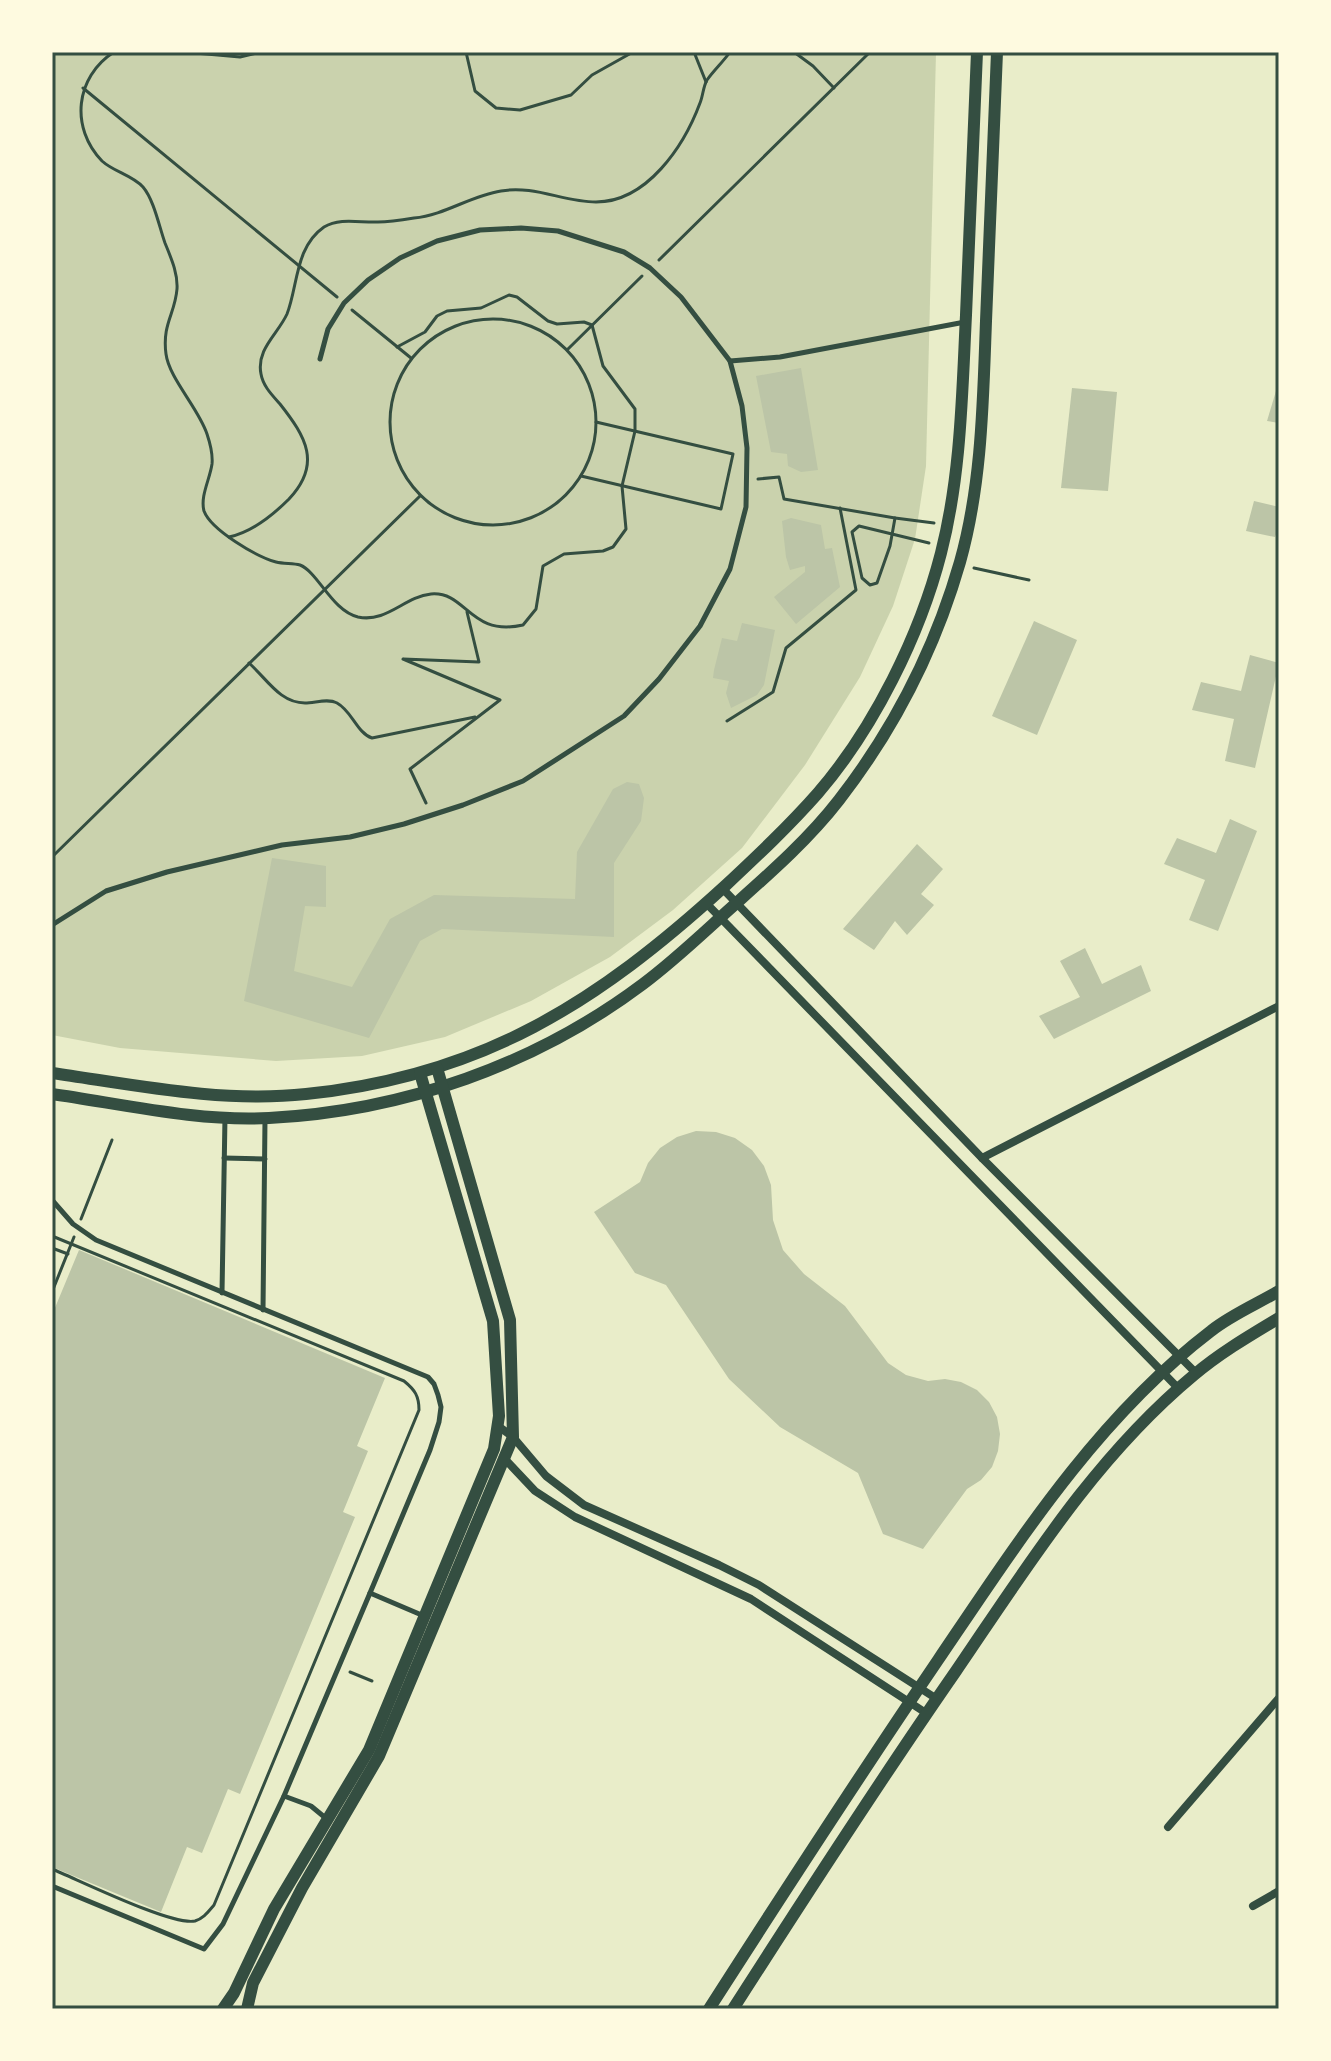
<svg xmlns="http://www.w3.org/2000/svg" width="1331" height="2061" font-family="'PT Sans',sans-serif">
	<rect width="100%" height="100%" fill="#e9edc9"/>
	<!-- green -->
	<path fill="#cad2ad" d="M52,52H936L926,466L915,539L893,606L860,677L805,765L742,848L673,910L610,957L531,1001L445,1037L362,1056L276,1061L120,1048L52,1035Z"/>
	<!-- building -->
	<g fill="#bcc5a7">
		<path d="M801,368L818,470L801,472L788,466L787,454L771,452L756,376Z"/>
		<path d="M1072,388L1117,392L1108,491L1061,488Z"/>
		<path d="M1276,391L1279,392V423L1267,421Z"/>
		<path d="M1254,501L1279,507V533L1277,532L1275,537L1246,531Z"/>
		<path d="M791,518L821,525L825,549L832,548L840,587L796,624L774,597L805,572V566L790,570L786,557L782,521Z"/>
		<path d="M1034,621L1077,640L1037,735L992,716Z"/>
		<path d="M742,623L775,630L764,685L757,695L731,708L726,693L729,681L713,678L714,670L722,638L737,641Z"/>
		<path d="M1250,655L1279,663L1255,768L1225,761L1234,719L1192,710L1201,682L1241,691Z"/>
		<path d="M627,782L639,784L644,798L641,821L614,863V937L442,929L420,941L369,1038L244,1001L272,858L326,866V907L305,906L294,971L352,987L390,919L434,895L575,899L577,852L613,789Z"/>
		<path d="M1230,819L1257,831L1218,931L1189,920L1205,880L1164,864L1177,838L1216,853Z"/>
		<path d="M917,844L943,869L921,894L934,905L907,935L895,921L874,950L843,929Z"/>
		<path d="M1085,948L1102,984L1141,965L1151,991L1054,1039L1039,1016L1080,997L1060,961Z"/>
		<path d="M696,1131L716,1132L735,1138L752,1150L764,1166L771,1185L773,1220L783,1250L804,1274L845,1306L888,1363L906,1375L928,1381L945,1379L961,1382L977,1390L989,1402L997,1417L1000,1434L998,1451L992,1467L981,1480L967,1489L923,1549L883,1534L858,1473L780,1427L729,1379L666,1285L635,1273L594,1212L640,1182L648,1163L660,1148L677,1137Z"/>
		<path d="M79,1250L385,1378L357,1446L368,1451L343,1512L355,1517L240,1794L228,1789L202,1853L187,1847L161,1912L52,1867V1315Z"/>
	</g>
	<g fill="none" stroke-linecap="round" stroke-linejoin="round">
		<!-- path -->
		<g stroke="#344e41" stroke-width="3">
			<path d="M114,52C75,77 70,128 102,161C114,172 132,175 143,187C154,200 159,226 165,243C171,258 178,273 177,289C175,314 162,324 166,354C169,378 199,409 207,434C210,443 213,454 212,464C210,479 200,496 204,511C211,530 257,557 276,562C284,564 293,563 300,565C318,572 332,611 358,617C387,623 404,597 431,594C467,591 469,637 523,625L536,609L543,566L564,554L603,551L613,547L626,529L622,486L635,431V409L603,366L592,325L584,322L557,324L548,321L517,297L509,295L481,308L447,311L437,316L425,332L397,347"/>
			<path d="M184,52L240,57L261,52"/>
			<path d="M466,52L475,91L496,108L520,110L571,95L592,75L633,52"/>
			<path d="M694,52L706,82"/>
			<path d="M794,52L813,66L834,88"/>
			<path d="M83,88L337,297"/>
			<path d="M659,260L870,52"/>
			<path d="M352,310L411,358"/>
			<circle cx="493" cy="422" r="103"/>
			<path d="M568,349L642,276"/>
			<path d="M581,476L721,509L733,454L596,422"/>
			<path d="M758,479L779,477L784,499L895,518"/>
			<path d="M229,537C252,532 272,516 289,499C322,464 306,437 280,404C272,395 263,386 261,374C256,349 278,334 287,314C298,286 295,247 324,227C340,217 361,223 378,222C390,222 402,220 414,218C445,215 470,196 501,191C534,185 564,202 596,202C647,202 684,146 700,103C703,96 703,87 707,80C714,70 723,62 730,52"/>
			<path d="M929,543L859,526L852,532L862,578L870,585L877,583L890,546L895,518L934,523"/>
			<path d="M974,568L1029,580"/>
			<path d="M249,663C267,679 280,703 305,703C315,703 328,698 337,703C352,711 357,733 372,738L475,717"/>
			<path d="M727,721L773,692L786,648L856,590L840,508"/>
			<path d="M426,803L410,769L500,700L403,659L479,662L467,612"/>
			<path d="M52,857L420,496"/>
			<path d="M81,1219L112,1140"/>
			<path d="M52,1236L404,1381C415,1390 419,1396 419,1410L214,1905C208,1912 204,1918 195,1921C172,1926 79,1880 52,1869"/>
			<path d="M52,1248L68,1254"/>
			<path d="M52,1292L74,1237"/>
			<path d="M350,1672L372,1681"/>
		</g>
		<!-- service -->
		<g stroke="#344e41" stroke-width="5">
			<path d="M730,361L780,357L965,322"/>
			<path d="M52,925L106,891L167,872L282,845L350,837L404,824L463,805L523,781L624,716L659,679L700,626L730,569L746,507L747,448L742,406L730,361L681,297L650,268L624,252L558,231L521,228L480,230L437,241L400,258L368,280L344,303L328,329L320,359"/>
			<path d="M224,1158L265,1159"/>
			<path d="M52,1200L73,1224L96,1240L428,1377L434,1384L438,1395L441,1407L439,1422L430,1450L370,1593L424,1616"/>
			<path d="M222,1293L225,1117"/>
			<path d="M263,1310L265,1119"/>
			<path d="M284,1796L311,1806L328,1820"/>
			<path d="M52,1886L204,1949L223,1924L284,1796L370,1593"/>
		</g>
		<!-- minor -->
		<g stroke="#344e41" stroke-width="8">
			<path d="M722,888L982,1158L1196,1373"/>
			<path d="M706,903L1178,1388"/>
			<path d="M982,1158L1279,1006"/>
			<path d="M498,1426L513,1437L546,1476L584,1505L719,1565L759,1585L937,1699"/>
			<path d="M503,1457L535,1491L575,1517L751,1599L926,1713"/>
			<path d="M1168,1827L1279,1698"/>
			<path d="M1253,1906L1279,1891"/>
		</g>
		<!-- tertiary -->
		<g stroke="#344e41" stroke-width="12">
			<path d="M52,1073C136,1085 221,1103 306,1094C482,1076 597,1003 725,886C757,856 789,826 818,793C874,728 920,635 941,553C961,475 962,395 966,315C970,228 973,140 977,52"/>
			<path d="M52,1094C122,1104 199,1122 269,1118C404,1111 535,1065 643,984C674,961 703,933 732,907C769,874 808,840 839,800C894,729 935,649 960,562C982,484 983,401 986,321C990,231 993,142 997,52"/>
			<path d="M223,2009L234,1993L274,1909L369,1750L494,1449L499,1416L493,1321L420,1073"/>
			<path d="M247,2009L253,1983L302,1888L379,1756L513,1437L510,1320L437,1068"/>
			<path d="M709,2009C784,1892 860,1775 938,1660C1018,1542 1097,1418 1211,1331C1231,1315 1257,1304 1279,1291"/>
			<path d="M733,2009C806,1895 879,1782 956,1671C1027,1567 1095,1457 1194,1375C1220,1353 1249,1336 1279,1318"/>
		</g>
	</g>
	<!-- border -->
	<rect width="1331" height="2061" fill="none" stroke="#fefae0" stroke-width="108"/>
	<rect x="54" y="54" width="1223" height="1953" fill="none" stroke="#344e41" stroke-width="3"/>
</svg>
